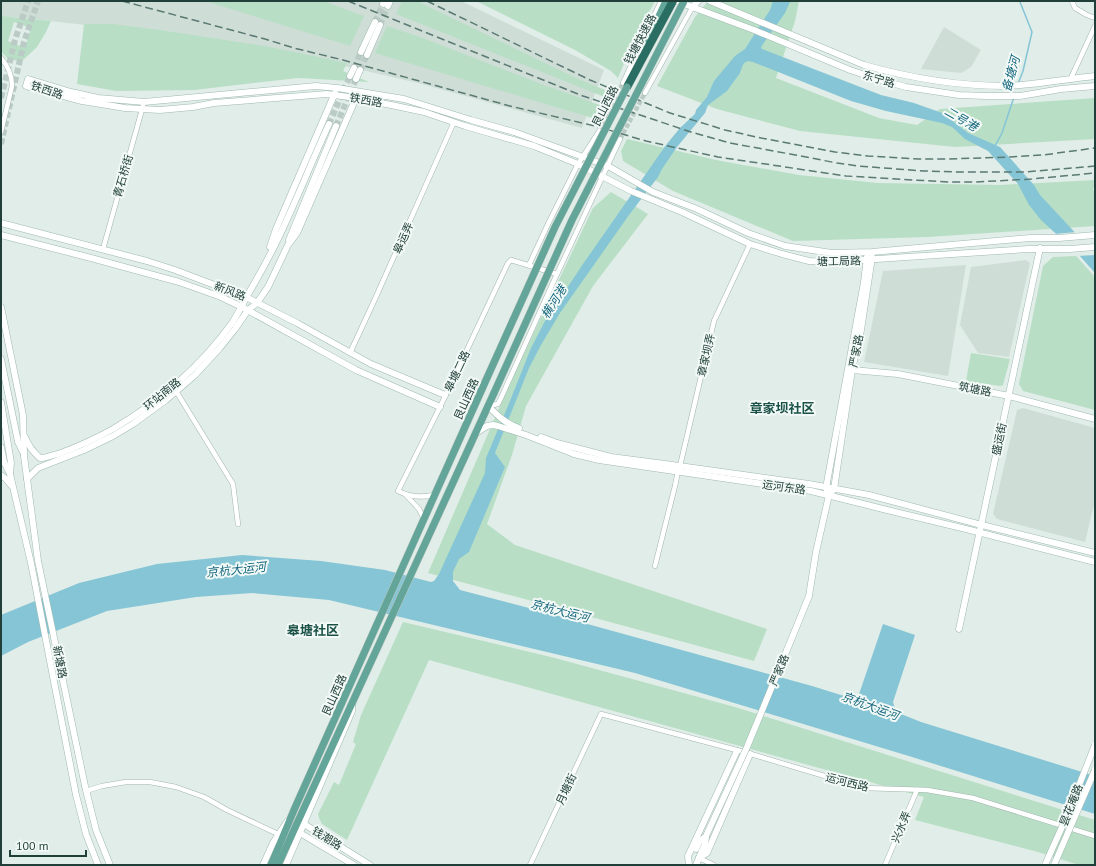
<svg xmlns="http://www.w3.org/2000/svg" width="1096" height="866" font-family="'PT Sans','Noto Sans SC',sans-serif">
	<rect width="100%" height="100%" fill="#e1ede8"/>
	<!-- built -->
	<g fill="#cfddd7">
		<path d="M1,1H461L604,70L582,128L418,83L258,46L129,30L15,17L1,23Z"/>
		<path d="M944,27L981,50L971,67L961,73L921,69Z"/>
		<path d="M1026,260L1030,263L1009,357L978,353L960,325L971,267Z"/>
		<path d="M966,265L948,376L864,362L883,271Z"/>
		<path d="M1023,408L1095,428V501L1085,542L997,519L993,514L1017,410Z"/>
	</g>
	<!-- green -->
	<g fill="#b8dfc5" fill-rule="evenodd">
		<path d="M205,1H323L364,16L350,46Z"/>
		<path d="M402,1H417L576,78L610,92L607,98L396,14Z"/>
		<path d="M476,1H653L654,3L635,37L618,78L611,71L575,50Z"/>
		<path d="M708,1H799L795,21L776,78L879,118L917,125L940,109L1095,98V139L955,147L800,131L717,109L657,86L695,17Z"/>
		<path d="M1,16L51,21L46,32L37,47L24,59C20,62 13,60 8,59L1,51ZM14,22L31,28L25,48L8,41Z"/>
		<path d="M84,24H113L160,30L270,47L347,63L343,71L369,82L298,78L194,90L116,91L77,84Z"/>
		<path d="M387,26L423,38L536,82L605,107L599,120L375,53Z"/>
		<path d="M627,139L716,160L799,175L878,183L1000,185L1095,180V188H1093L1095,196V226L928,237L793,241L673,191L623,161L621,151Z"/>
		<path d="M611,192L648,214L593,286L526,406L512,455L487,524L515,545L767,629L754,661L428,573L509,385L593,208Z"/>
		<path d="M1076,256L1095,277V410L1023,391L1019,384L1043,266L1053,257Z"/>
		<path d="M971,353L1010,359L1003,385L1000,386L966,381Z"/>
		<path d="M403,622L555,658L735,707L1095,820V865H1079L1038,852L915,820L924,797L429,660L347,840L322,824L319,818L318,814L334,782L339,785L356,744L353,742L361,715Z"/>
	</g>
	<!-- water -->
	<path fill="#85c5d6" d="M773,1L790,2L785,13L761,47L762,49L881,95L914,103L942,113L968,133L1000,147L1034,185L1040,195L1095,254V273L1079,255L1041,220L1029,205L1018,184L988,151L965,139L952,127L942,123L886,111L851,101L753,62L748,61L744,63L742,67L740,73L727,91L708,105L705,113L677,147L662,169L658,177L629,215L560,313L541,345L529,368L495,453L505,467L469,552L459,559L453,572V581L460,590L544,612L812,686L857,700L883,624L915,635L893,702L896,712L921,722L1095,776V814L912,757L635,673L329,600L252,593L196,597L107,611L28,642L1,656V615L79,583L157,564L242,555L321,561L385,570L431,582L434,581L439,574L485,473L486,458L510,401L531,348L545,321L583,264L666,145L680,128L695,114L696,110L707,97L714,81L735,56L745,49L770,10Z"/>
	<!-- pier -->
	<path fill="#e1ede8" d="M1077,232L1095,251V255L1077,256L1054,234Z"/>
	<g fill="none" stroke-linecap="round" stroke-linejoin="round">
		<!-- stream -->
		<g stroke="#85c5d6" stroke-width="1.5">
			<path d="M1018,84L1023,71L1032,32L1020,2"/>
			<path d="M995,146L1002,133L1014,97"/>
		</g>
		<!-- street-tunnel -->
		<g stroke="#bacac5" stroke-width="4.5" stroke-dasharray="4.5 2" stroke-linecap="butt">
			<path d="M600,130L623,83"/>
			<path d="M620,139L645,93"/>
		</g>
		<!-- secondary-tunnel -->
		<g stroke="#bacac5" stroke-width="6" stroke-dasharray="6 3" stroke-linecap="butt">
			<path d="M375,22L383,4"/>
			<path d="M380,25L388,6"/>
			<path d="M354,68L361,52"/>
			<path d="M360,70L367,55"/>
			<path d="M1,98L15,40L28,1"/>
			<path d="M329,124L350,76"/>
			<path d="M336,126L356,79"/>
			<path d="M1,144L24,42L38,1"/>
		</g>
		<defs>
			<g id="street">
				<path d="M1072,1L1075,8L1087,15L1095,18"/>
				<path d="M1,58C8,66 12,75 12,86L1,132"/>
				<path d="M1071,78L1095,26"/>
				<path d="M623,83L661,1"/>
				<path d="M645,93L692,8"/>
				<path d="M103,249L143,106"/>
				<path d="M529,265L549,222L578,164L600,130"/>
				<path d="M350,353L375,299L454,122"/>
				<path d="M176,391L233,484L238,524"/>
				<path d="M488,406L498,404L501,398L557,274L620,139"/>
				<path d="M406,495L419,509L424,519"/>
				<path d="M434,495C421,498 410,497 398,491L440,407L508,263L511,260L557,274"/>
				<path d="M655,566L675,486L678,471L680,466L714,321L750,244"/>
				<path d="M86,791L102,786L126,782H150L176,787L204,797L227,810L278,834"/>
				<path d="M699,858L714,865"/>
				<path d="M530,865L601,714L744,752L865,788L927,790L973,798L1095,836"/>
				<path d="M885,865L917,790"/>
			</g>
			<g id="secondary">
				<path d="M676,1L754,30L850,70L877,79L906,87L959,95L986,96H1020L1061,89L1095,86"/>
				<path d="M710,1L864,65C910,78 958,86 1006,86C1036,85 1066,79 1095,76"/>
				<path d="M383,4L384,1"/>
				<path d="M388,6L390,1"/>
				<path d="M692,8L698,1"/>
				<path d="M361,52L375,22"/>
				<path d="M367,55L380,25"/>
				<path d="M350,76L354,68"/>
				<path d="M356,79L360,70"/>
				<path d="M1,223L147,261L175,270L246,297L297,323L371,364L445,395"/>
				<path d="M1,235L91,258L179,282L221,297L242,307L356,370L440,407"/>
				<path d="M1095,235L1059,238H1030L872,252L832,253L785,246L748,233L697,209L653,192L608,166L514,132L471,120L404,99L337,88L316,86L144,102L98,98L71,92L28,79L26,86L82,101L125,108L160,110L193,107L214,103L327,94L356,98L396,106L424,112L465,126L534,146L578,164L631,191L682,212L750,244L782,254L809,261L831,262L1029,249H1070L1095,247"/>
				<path d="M289,240L336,126"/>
				<path d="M270,247L276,229L335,93"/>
				<path d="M1,307L23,415L24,456L38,561L85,786L96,830L110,865"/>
				<path d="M1,359L18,442L23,452"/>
				<path d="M852,370L898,374L1009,396L1095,419"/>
				<path d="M1,402L11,463L10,473"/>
				<path d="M488,406C498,416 506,424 519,428"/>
				<path d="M476,433L487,426L493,425L498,426L526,435L574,454L599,460L811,491L883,509L966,529L1095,562"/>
				<path d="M25,437C28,445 33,452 40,458C46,458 52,455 58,454C77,447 95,439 113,429C159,402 201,366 232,323C238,314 242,305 247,296C257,279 267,261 276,243C295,204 311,163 329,124"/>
				<path d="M541,437L557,443L611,457L665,464L809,484L869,495L974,523L1095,553"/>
				<path d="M1,447L4,462L10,474L31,563L76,795L86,834L98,865"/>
				<path d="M1,475L6,479L11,485"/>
				<path d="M27,479L38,468L84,450L113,436L133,424L166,400L195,375L219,349L235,329L248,310L257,303L268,287L288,245L297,233L356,98"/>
				<path d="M827,490L826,488L864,282L867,257"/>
				<path d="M959,629L1040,248"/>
				<path d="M787,650L809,596L816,552L829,495L834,489L852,370L861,330L872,257"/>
				<path d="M304,824L370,865"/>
				<path d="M300,833L354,865"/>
				<path d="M696,849L699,842L706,836"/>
				<path d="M699,858L707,853L750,754"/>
				<path d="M263,865L273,843L287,822"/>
				<path d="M286,865L352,711V704"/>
				<path d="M689,865L688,856L737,751"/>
				<path d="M696,865L705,844L706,837"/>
			</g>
			<g id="primary">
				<path d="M646,44L666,1"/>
				<path d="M271,865L294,810L482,389"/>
				<path d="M278,865L494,393"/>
			</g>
			<path id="highway" d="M627,87L673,1"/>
		</defs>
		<!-- street casing -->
		<use href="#street" stroke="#a3b5b0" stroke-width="5.5"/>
		<!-- secondary casing -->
		<use href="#secondary" stroke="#9fb9b1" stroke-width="7"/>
		<!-- primary casing -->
		<use href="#primary" stroke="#c1c9c7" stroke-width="8"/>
		<!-- highway casing -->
		<use href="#highway" stroke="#c1c9c7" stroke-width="9"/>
		<!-- street -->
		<use href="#street" stroke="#fff" stroke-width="4.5"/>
		<!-- secondary -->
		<use href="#secondary" stroke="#fff" stroke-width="6"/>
		<!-- primary -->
		<use href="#primary" stroke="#63a598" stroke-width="7"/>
		<!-- highway -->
		<use href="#highway" stroke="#2a6d63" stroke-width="8"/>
		<!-- rail -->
		<g stroke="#5a7a73" stroke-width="1.5" stroke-dasharray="8 4" stroke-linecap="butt">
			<path d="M122,1L265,39L294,48L343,60L510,106L595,126L646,141L718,157L846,176L948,182H975L1032,179L1095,173"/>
			<path d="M348,1L583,96L691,132L730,143L790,154L837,163L858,166L924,171L959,172H1025L1095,166"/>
			<path d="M427,1L590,80L670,113L725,130L761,138L835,152L868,156L919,159H949L1010,157L1043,155L1095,148"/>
		</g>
		<defs>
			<g id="secondary-bridge">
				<path d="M706,836L747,747L787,650"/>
				<path d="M1045,865L1066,818L1095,745"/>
				<path d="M1054,865L1095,770"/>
			</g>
			<g id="primary-bridge">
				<path d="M482,389L555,227L627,87"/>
				<path d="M494,393L572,220L684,1"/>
			</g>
		</defs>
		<!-- secondary-bridge casing -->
		<use href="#secondary-bridge" stroke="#9fb9b1" stroke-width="7" stroke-linecap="butt"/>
		<!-- primary-bridge casing -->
		<use href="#primary-bridge" stroke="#c1c9c7" stroke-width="8" stroke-linecap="butt"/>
		<!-- secondary-bridge -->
		<use href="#secondary-bridge" stroke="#fff" stroke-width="6"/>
		<!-- primary-bridge -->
		<use href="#primary-bridge" stroke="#63a598" stroke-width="7"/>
	</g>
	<g text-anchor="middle" stroke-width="4" stroke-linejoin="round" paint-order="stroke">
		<!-- street labels -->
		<g font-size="11" fill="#203f38" stroke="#f2f9f6">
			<text transform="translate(640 39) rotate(-62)" y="4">钱塘快速路</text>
			<text transform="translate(879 79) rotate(17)" y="4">东宁路</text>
			<text transform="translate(47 90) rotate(19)" y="4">铁西路</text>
			<text transform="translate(366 100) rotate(10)" y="4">铁西路</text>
			<text transform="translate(605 106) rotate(-63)" y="4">艮山西路</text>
			<text transform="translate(123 176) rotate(-74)" y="4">青石桥街</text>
			<text transform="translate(403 238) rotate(-66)" y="4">皋运弄</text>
			<text transform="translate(839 261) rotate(-1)" y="4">塘工局路</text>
			<text transform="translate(230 291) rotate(21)" y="4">新风路</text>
			<text transform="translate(856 351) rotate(-79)" y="4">严家路</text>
			<text transform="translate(706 355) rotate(-77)" y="4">章家坝弄</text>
			<text transform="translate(457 371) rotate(-65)" y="4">皋塘二路</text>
			<text transform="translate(975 389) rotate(11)" y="4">筑塘路</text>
			<text transform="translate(162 394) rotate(-39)" y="4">环站南路</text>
			<text transform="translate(466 399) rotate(-66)" y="4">艮山西路</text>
			<text transform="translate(999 439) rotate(-78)" y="4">盛运街</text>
			<text transform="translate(784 487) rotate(8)" y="4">运河东路</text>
			<text transform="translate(60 662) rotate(79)" y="4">新塘路</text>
			<text transform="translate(779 670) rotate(-67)" y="4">严家路</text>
			<text transform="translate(334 695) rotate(-66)" y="4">艮山西路</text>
			<text transform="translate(847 782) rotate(14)" y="4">运河西路</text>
			<text transform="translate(566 789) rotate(-65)" y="4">月塘街</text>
			<text transform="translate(1071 805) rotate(-68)" y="4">昙花庵路</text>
			<text transform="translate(901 827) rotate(-67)" y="4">兴水弄</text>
			<text transform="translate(327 838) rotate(32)" y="4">钱潮路</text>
		</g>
		<!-- water labels -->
		<g font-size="12" font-style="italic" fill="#16687f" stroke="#f2f9f6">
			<text transform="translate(1011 74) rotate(-74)" y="4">备塘河</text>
			<text transform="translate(961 119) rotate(30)" y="4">二号港</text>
			<text transform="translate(554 302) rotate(-58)" y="4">横河港</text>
			<text transform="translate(236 570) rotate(-6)" y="4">京杭大运河</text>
			<text transform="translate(560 611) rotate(14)" y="4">京杭大运河</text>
			<text transform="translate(870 706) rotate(20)" y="4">京杭大运河</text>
		</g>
		<!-- quarter labels -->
		<g font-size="13" font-weight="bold" fill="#1b5248" stroke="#f2f9f6">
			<text x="782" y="413">章家坝社区</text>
			<text x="313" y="635">皋塘社区</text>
		</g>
	</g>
	<!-- border -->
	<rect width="1096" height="866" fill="none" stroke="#203f38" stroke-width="4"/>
	<!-- scale -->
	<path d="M10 850v6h76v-6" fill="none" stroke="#203f38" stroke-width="2"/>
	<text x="16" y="850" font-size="12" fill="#203f38" stroke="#f2f9f6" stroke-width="3" paint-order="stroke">100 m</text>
</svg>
